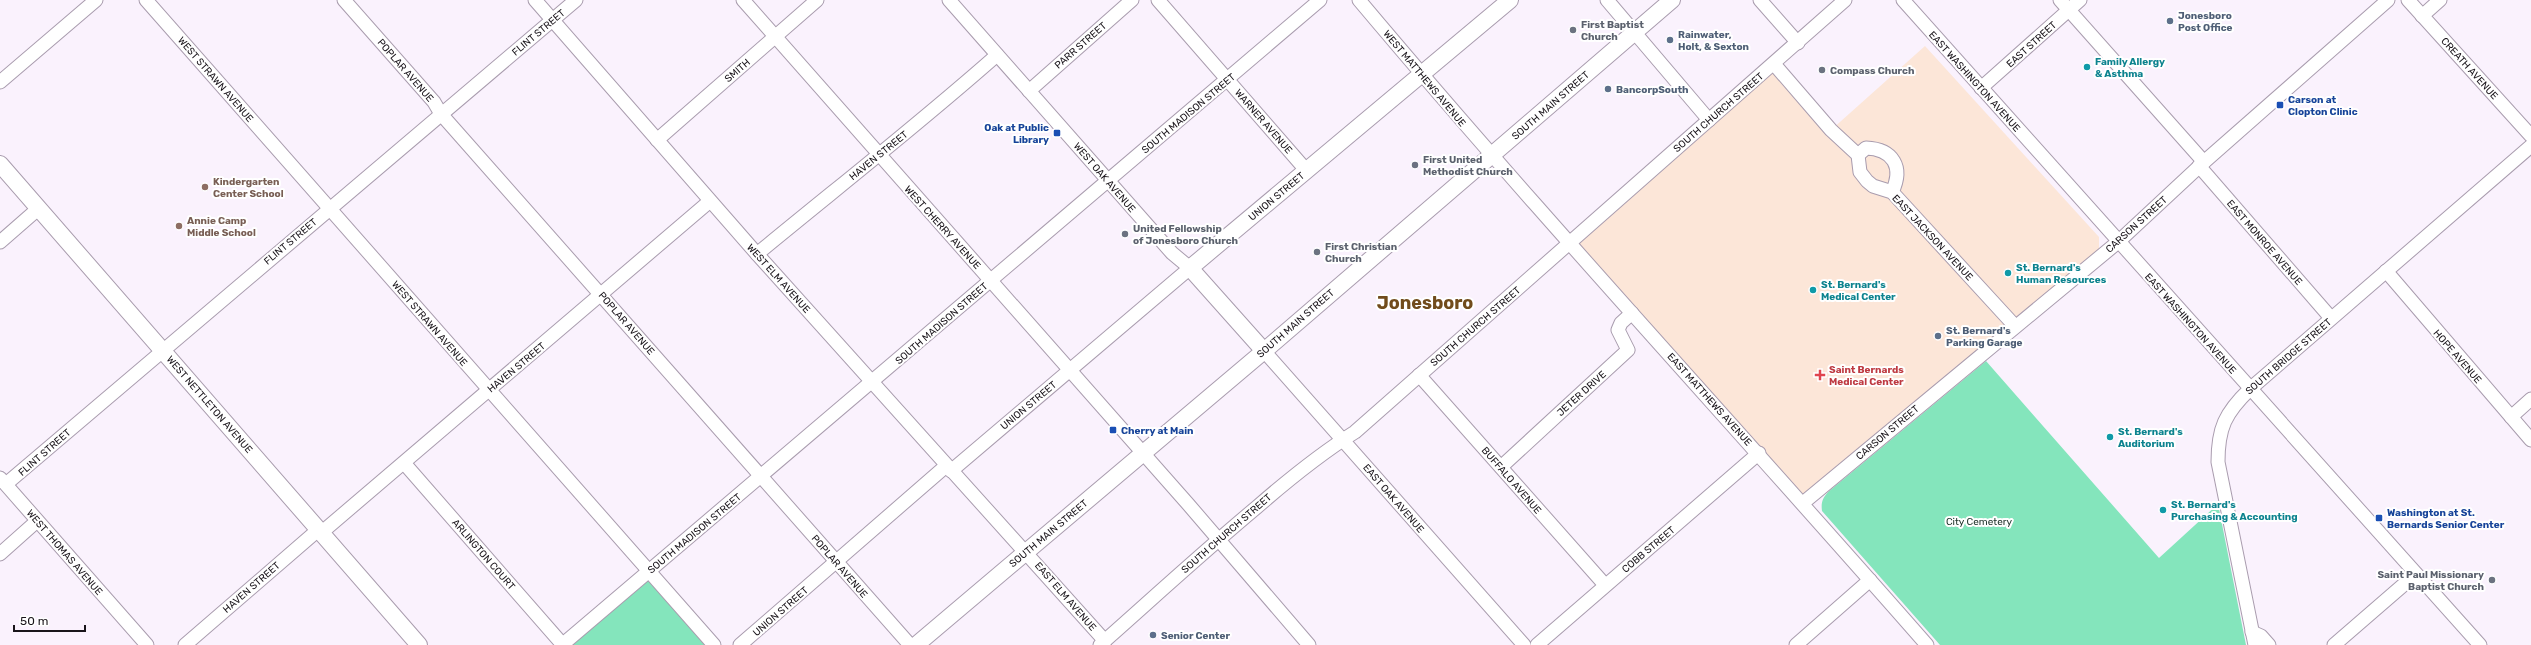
<svg xmlns="http://www.w3.org/2000/svg" width="2531" height="645" font-family="Rubik,sans-serif">
	<rect width="100%" height="100%" fill="#faf2fd"/>
	<!-- medical -->
	<path fill="#fce6d8" d="M1925,46L2099,237V249L1803,501L1571,243L1774,64L1831,130Z"/>
	<!-- green -->
	<g fill="#84e5bc">
		<path d="M1986,361L2159,558L2218,504L2246,645H1940L1822,511C1821,503 1822,499 1828,492Z"/>
		<path d="M649,577L707,645H571Z"/>
	</g>
	<g fill="none" stroke-linecap="round" stroke-linejoin="round">
		<defs>
			<g id="minor">
				<path d="M146,0L714,645"/>
				<path d="M344,0L434,102L441,114L910,645"/>
				<path d="M535,0L757,254L1105,641"/>
				<path d="M743,0L1188,504L1309,645"/>
				<path d="M949,0L1172,253L1190,268L951,471"/>
				<path d="M1158,0L1306,170"/>
				<path d="M1359,0C1543,219 1738,429 1927,645"/>
				<path d="M1607,0L1709,120"/>
				<path d="M1760,0L1798,43"/>
				<path d="M1903,0L2480,645"/>
				<path d="M2060,0L2204,162"/>
				<path d="M2408,0L2531,136"/>
				<path d="M2422,16L2440,0"/>
				<path d="M1774,64L1831,130L1858,155L1860,172L1867,181L1873,186L1892,192L2014,325"/>
				<path d="M0,82L96,0"/>
				<path d="M1981,88L2080,0"/>
				<path d="M1029,91L1132,0"/>
				<path d="M657,140L817,0"/>
				<path d="M1858,155L1866,148C1893,149 1904,167 1892,192"/>
				<path d="M2199,166L2331,318"/>
				<path d="M0,242L39,208"/>
				<path d="M757,254C837,188 919,124 997,55"/>
				<path d="M2386,271L2531,440"/>
				<path d="M1264,351L1524,645"/>
				<path d="M1419,375L1605,585"/>
				<path d="M2511,417L2531,399"/>
				<path d="M404,463L563,645"/>
				<path d="M1501,467L1628,350L1618,330L1621,323L1632,313"/>
				<path d="M0,478L147,645"/>
				<path d="M6,484L576,0"/>
				<path d="M1803,503L2118,242L2204,162L2388,0"/>
				<path d="M321,533L710,201"/>
				<path d="M0,554L37,521"/>
				<path d="M2252,632L2261,636L2269,645"/>
				<path d="M185,645L318,530"/>
				<path d="M562,645L1320,0"/>
				<path d="M740,645L946,466"/>
				<path d="M1100,645C1152,599 1203,552 1257,507C1288,480 1320,454 1355,432L1845,0"/>
				<path d="M1537,645L1759,453"/>
				<path d="M1796,645L1870,580"/>
				<path d="M2255,645L2218,462C2218,428 2225,413 2250,389L2531,146"/>
				<path d="M2334,645L2416,574"/>
			</g>
			<g id="major">
				<path d="M0,164L419,645"/>
				<path d="M1264,351L1190,268L1510,0"/>
				<path d="M916,645L1264,351L1672,0"/>
			</g>
		</defs>
		<!-- minor casing -->
		<use href="#minor" stroke="#a99cae" stroke-width="15"/>
		<!-- major casing -->
		<use href="#major" stroke="#a99cae" stroke-width="18"/>
		<!-- minor -->
		<use href="#minor" stroke="#fff" stroke-width="13"/>
		<!-- major -->
		<use href="#major" stroke="#fff" stroke-width="16"/>
	</g>
	<!-- markers -->
	<g fill="#5c6f8a" stroke="#fff" stroke-width="1.5">
		<circle cx="2170" cy="21" r="4"/>
		<circle cx="1670" cy="40" r="4"/>
		<circle cx="1608" cy="89" r="4"/>
		<circle cx="1938" cy="336" r="4"/>
		<circle cx="1153" cy="635" r="4"/>
	</g>
	<g fill="#6b7280" stroke="#fff" stroke-width="1.5">
		<circle cx="1573" cy="30" r="4"/>
		<circle cx="1822" cy="70" r="4"/>
		<circle cx="1415" cy="165" r="4"/>
		<circle cx="1125" cy="234" r="4"/>
		<circle cx="1317" cy="252" r="4"/>
		<circle cx="2492" cy="580" r="4"/>
	</g>
	<g fill="#0f9aa8" stroke="#fff" stroke-width="1.5">
		<circle cx="2087" cy="67" r="4"/>
		<circle cx="2008" cy="273" r="4"/>
		<circle cx="1813" cy="290" r="4"/>
		<circle cx="2110" cy="437" r="4"/>
		<circle cx="2163" cy="510" r="4"/>
	</g>
	<g fill="#1a4fb4" stroke="#fff" stroke-width="1.5">
		<rect x="2276" y="101" width="8" height="8" rx="2"/>
		<rect x="1053" y="129" width="8" height="8" rx="2"/>
		<rect x="1109" y="426" width="8" height="8" rx="2"/>
		<rect x="2375" y="514" width="8" height="8" rx="2"/>
	</g>
	<g fill="#8d6e63" stroke="#fff" stroke-width="1.5">
		<circle cx="205" cy="187" r="4"/>
		<circle cx="179" cy="226" r="4"/>
	</g>
	<path fill="#e0444e" stroke="#fff" stroke-width="1.5" d="M1818 369h4v4h4v4h-4v4h-4v-4h-4v-4h4z"/>
	<g text-anchor="middle" stroke-width="4" stroke-linejoin="round" paint-order="stroke">
		<!-- service labels -->
		<g font-size="10" font-weight="bold" fill="#4e5e75" stroke="#fff" text-anchor="start">
			<text x="2178" y="19">Jonesboro<tspan x="2178" dy="12">Post Office</tspan></text>
			<text x="1678" y="38">Rainwater,<tspan x="1678" dy="12">Holt, &amp; Sexton</tspan></text>
			<text x="1616" y="93">BancorpSouth</text>
			<text x="1946" y="334">St. Bernard's<tspan x="1946" dy="12">Parking Garage</tspan></text>
			<text x="1161" y="639">Senior Center</text>
		</g>
		<!-- worship labels -->
		<g font-size="10" font-weight="bold" fill="#5b616d" stroke="#fff" text-anchor="start">
			<text x="1581" y="28">First Baptist<tspan x="1581" dy="12">Church</tspan></text>
			<text x="1830" y="74">Compass Church</text>
			<text x="1423" y="163">First United<tspan x="1423" dy="12">Methodist Church</tspan></text>
			<text x="1133" y="232">United Fellowship<tspan x="1133" dy="12">of Jonesboro Church</tspan></text>
			<text x="1325" y="250">First Christian<tspan x="1325" dy="12">Church</tspan></text>
			<text x="2484" y="578" text-anchor="end">Saint Paul Missionary<tspan x="2484" dy="12">Baptist Church</tspan></text>
		</g>
		<!-- street labels -->
		<g font-size="10" fill="#19141a" stroke="#fff">
			<text transform="translate(538 32) rotate(-40)" y="4">FLINT STREET</text>
			<text transform="translate(2031 44) rotate(-42)" y="4">EAST STREET</text>
			<text transform="translate(1080 45) rotate(-41)" y="4">PARR STREET</text>
			<text transform="translate(2470 68) rotate(48)" y="4">CREATH AVENUE</text>
			<text transform="translate(406 70) rotate(49)" y="4">POPLAR AVENUE</text>
			<text transform="translate(737 70) rotate(-41)" y="4">SMITH</text>
			<text transform="translate(1425 78) rotate(50)" y="4">WEST MATTHEWS AVENUE</text>
			<text transform="translate(216 79) rotate(49)" y="4">WEST STRAWN AVENUE</text>
			<text transform="translate(1975 81) rotate(48)" y="4">EAST WASHINGTON AVENUE</text>
			<text transform="translate(1550 105) rotate(-41)" y="4">SOUTH MAIN STREET</text>
			<text transform="translate(1718 112) rotate(-41)" y="4">SOUTH CHURCH STREET</text>
			<text transform="translate(1188 113) rotate(-40)" y="4">SOUTH MADISON STREET</text>
			<text transform="translate(1264 121) rotate(49)" y="4">WARNER AVENUE</text>
			<text transform="translate(878 155) rotate(-39)" y="4">HAVEN STREET</text>
			<text transform="translate(1105 177) rotate(49)" y="4">WEST OAK AVENUE</text>
			<text transform="translate(1276 196) rotate(-40)" y="4">UNION STREET</text>
			<text transform="translate(2136 224) rotate(-42)" y="4">CARSON STREET</text>
			<text transform="translate(943 227) rotate(48)" y="4">WEST CHERRY AVENUE</text>
			<text transform="translate(1933 237) rotate(47)" y="4">EAST JACKSON AVENUE</text>
			<text transform="translate(290 241) rotate(-40)" y="4">FLINT STREET</text>
			<text transform="translate(2265 242) rotate(49)" y="4">EAST MONROE AVENUE</text>
			<text transform="translate(779 278) rotate(48)" y="4">WEST ELM AVENUE</text>
			<text transform="translate(430 323) rotate(49)" y="4">WEST STRAWN AVENUE</text>
			<text transform="translate(627 323) rotate(49)" y="4">POPLAR AVENUE</text>
			<text transform="translate(941 323) rotate(-41)" y="4">SOUTH MADISON STREET</text>
			<text transform="translate(1295 323) rotate(-41)" y="4">SOUTH MAIN STREET</text>
			<text transform="translate(2191 323) rotate(48)" y="4">EAST WASHINGTON AVENUE</text>
			<text transform="translate(1475 326) rotate(-41)" y="4">SOUTH CHURCH STREET</text>
			<text transform="translate(2288 356) rotate(-41)" y="4">SOUTH BRIDGE STREET</text>
			<text transform="translate(2458 356) rotate(49)" y="4">HOPE AVENUE</text>
			<text transform="translate(516 367) rotate(-40)" y="4">HAVEN STREET</text>
			<text transform="translate(1581 393) rotate(-42)" y="4">JETER DRIVE</text>
			<text transform="translate(1710 399) rotate(48)" y="4">EAST MATTHEWS AVENUE</text>
			<text transform="translate(210 404) rotate(49)" y="4">WEST NETTLETON AVENUE</text>
			<text transform="translate(1028 405) rotate(-40)" y="4">UNION STREET</text>
			<text transform="translate(1887 432) rotate(-40)" y="4">CARSON STREET</text>
			<text transform="translate(44 452) rotate(-41)" y="4">FLINT STREET</text>
			<text transform="translate(1512 480) rotate(49)" y="4">BUFFALO AVENUE</text>
			<text transform="translate(1394 498) rotate(49)" y="4">EAST OAK AVENUE</text>
			<text transform="translate(694 533) rotate(-40)" y="4">SOUTH MADISON STREET</text>
			<text transform="translate(1048 533) rotate(-40)" y="4">SOUTH MAIN STREET</text>
			<text transform="translate(1226 533) rotate(-41)" y="4">SOUTH CHURCH STREET</text>
			<text transform="translate(1648 549) rotate(-40)" y="4">COBB STREET</text>
			<text transform="translate(65 552) rotate(49)" y="4">WEST THOMAS AVENUE</text>
			<text transform="translate(484 554) rotate(49)" y="4">ARLINGTON COURT</text>
			<text transform="translate(840 566) rotate(49)" y="4">POPLAR AVENUE</text>
			<text transform="translate(251 587) rotate(-41)" y="4">HAVEN STREET</text>
			<text transform="translate(1066 596) rotate(49)" y="4">EAST ELM AVENUE</text>
			<text transform="translate(780 611) rotate(-41)" y="4">UNION STREET</text>
		</g>
		<!-- culture labels -->
		<g font-size="10" font-weight="bold" fill="#0d838f" stroke="#fff" text-anchor="start">
			<text x="2095" y="65">Family Allergy<tspan x="2095" dy="12">&amp; Asthma</tspan></text>
			<text x="2016" y="271">St. Bernard's<tspan x="2016" dy="12">Human Resources</tspan></text>
			<text x="1821" y="288">St. Bernard's<tspan x="1821" dy="12">Medical Center</tspan></text>
			<text x="2118" y="435">St. Bernard's<tspan x="2118" dy="12">Auditorium</tspan></text>
			<text x="2171" y="508">St. Bernard's<tspan x="2171" dy="12">Purchasing &amp; Accounting</tspan></text>
		</g>
		<!-- transit labels -->
		<g font-size="10" font-weight="bold" fill="#164399" stroke="#fff" text-anchor="start">
			<text x="2288" y="103">Carson at<tspan x="2288" dy="12">Clopton Clinic</tspan></text>
			<text x="1049" y="131" text-anchor="end">Oak at Public<tspan x="1049" dy="12">Library</tspan></text>
			<text x="1121" y="434">Cherry at Main</text>
			<text x="2387" y="516">Washington at St.<tspan x="2387" dy="12">Bernards Senior Center</tspan></text>
		</g>
		<!-- education labels -->
		<g font-size="10" font-weight="bold" fill="#785e54" stroke="#fff" text-anchor="start">
			<text x="213" y="185">Kindergarten<tspan x="213" dy="12">Center School</tspan></text>
			<text x="187" y="224">Annie Camp<tspan x="187" dy="12">Middle School</tspan></text>
		</g>
		<!-- health labels -->
		<g font-size="10" font-weight="bold" fill="#be3a42" stroke="#fff" text-anchor="start">
			<text x="1829" y="373">Saint Bernards<tspan x="1829" dy="12">Medical Center</tspan></text>
		</g>
		<!-- park labels -->
		<g font-size="10" fill="#1a2f26" stroke="#fff">
			<text x="1979" y="525">City Cemetery</text>
		</g>
		<!-- town labels -->
		<g font-size="18" font-weight="bold" fill="#714c1c" stroke="#fff">
			<text x="1425" y="309">Jonesboro</text>
		</g>
	</g>
	<!-- scale -->
	<path d="M14 625v6h71v-6" fill="none" stroke="#19141a" stroke-width="2"/>
	<text x="20" y="625" font-size="12" fill="#19141a" stroke="#ffffff" stroke-width="3" paint-order="stroke">50 m</text>
</svg>
